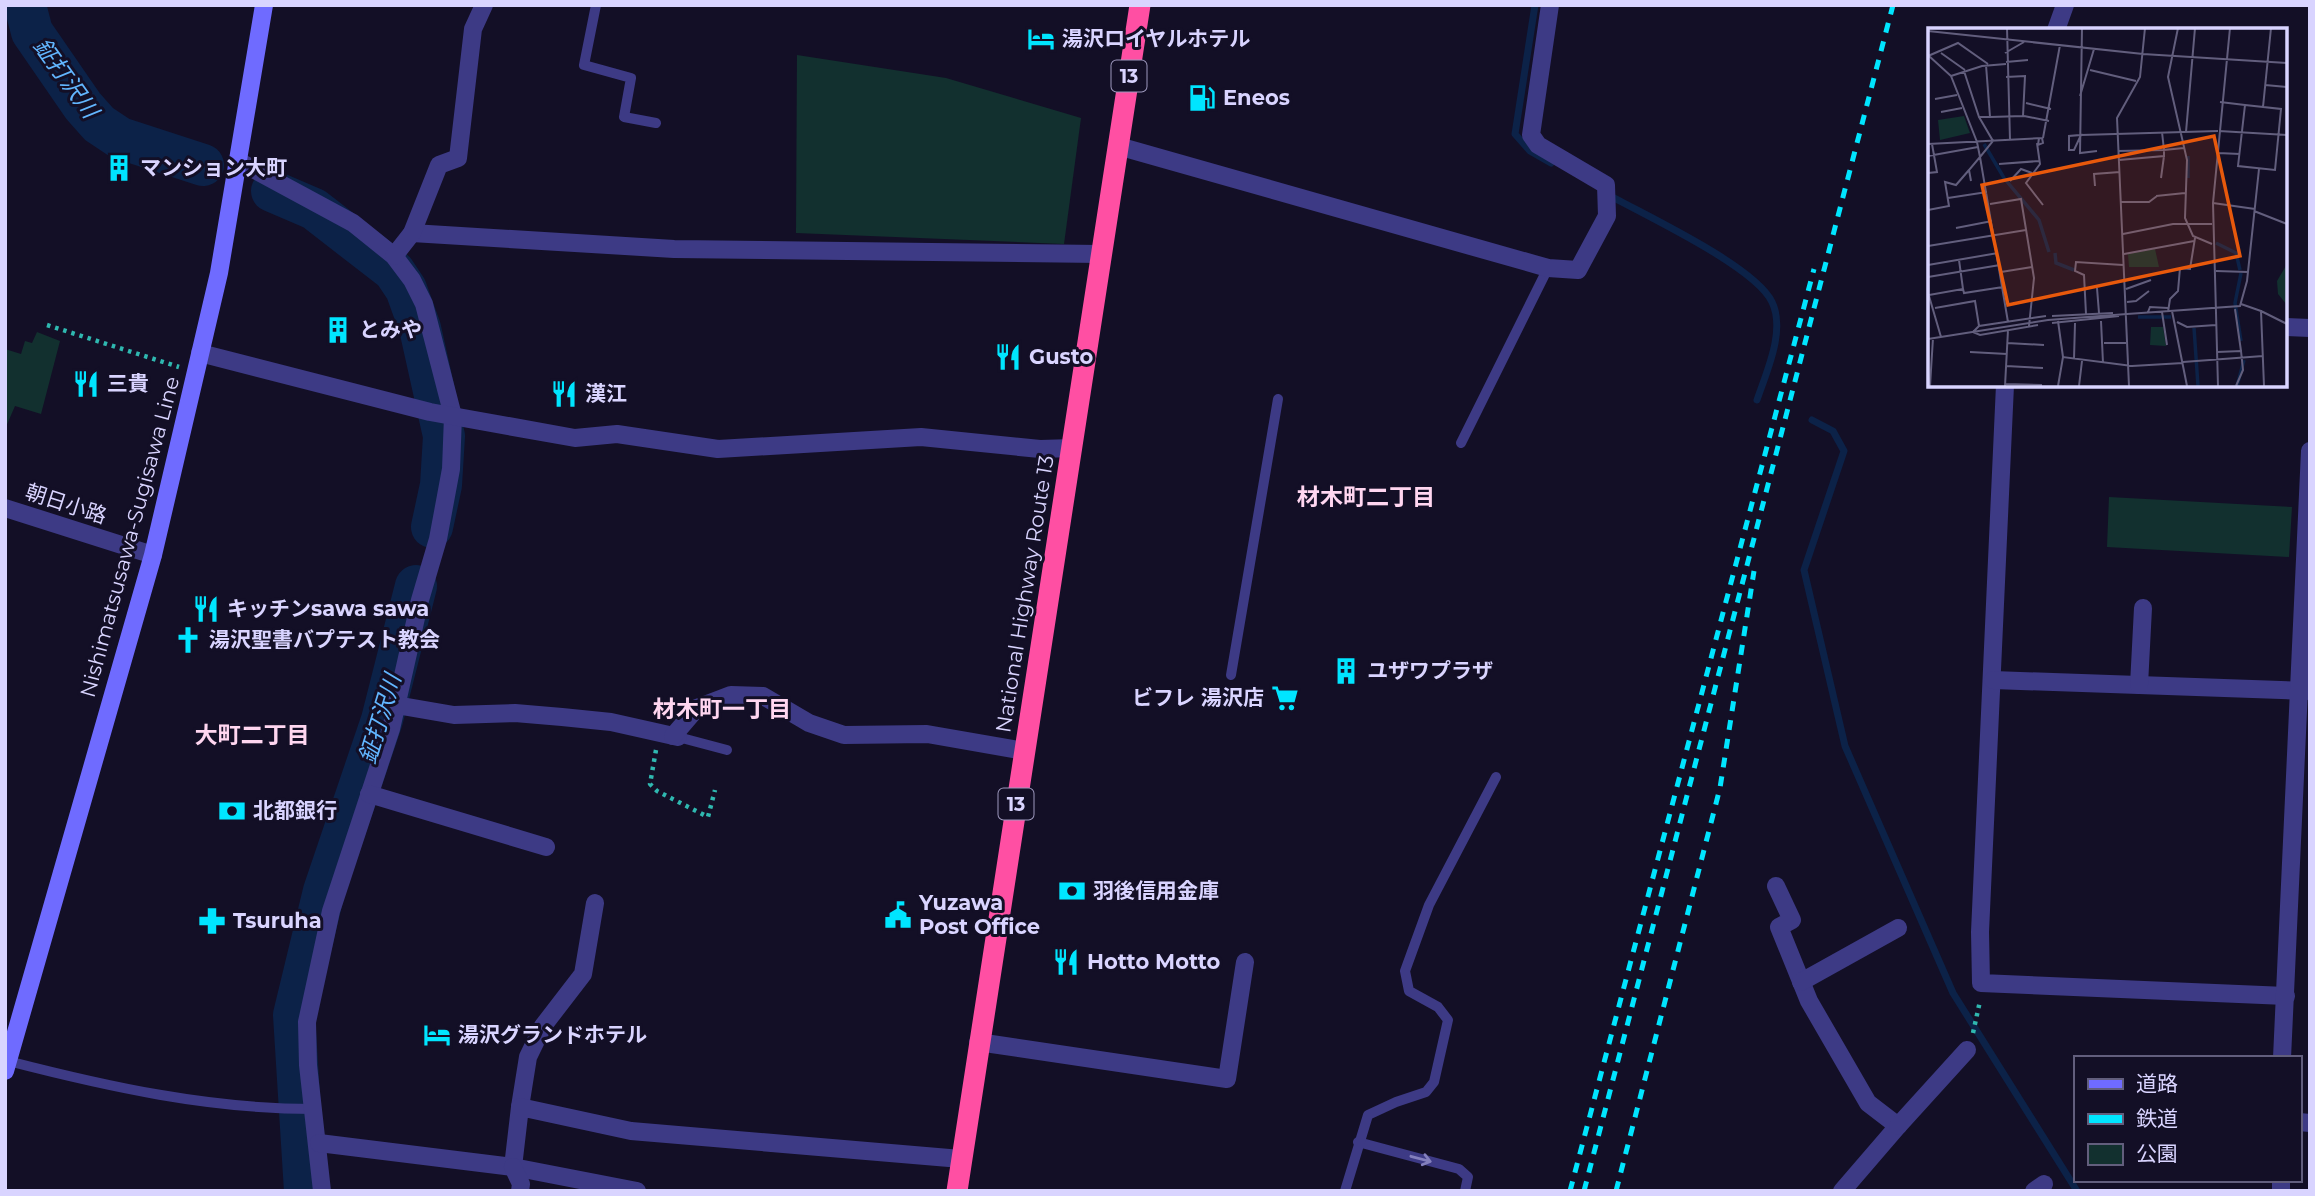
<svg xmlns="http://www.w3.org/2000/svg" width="2315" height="1196" font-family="Montserrat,'Noto Sans JP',sans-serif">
	<rect width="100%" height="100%" fill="#130f26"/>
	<!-- green -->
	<g fill="#12302f">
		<path d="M797,55L946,78L1081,118L1064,244L796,233Z"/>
		<path d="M37,332L60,341L41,414L15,406L5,429V349L21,354L25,341L32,343Z"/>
		<path d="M2109,497L2292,507L2289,557L2107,547Z"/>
	</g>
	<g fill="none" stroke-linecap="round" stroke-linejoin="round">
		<!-- stream -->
		<g stroke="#0c2248" stroke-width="7">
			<path d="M1535,5L1515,134L1530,151L1551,163"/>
			<path d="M1607,194C1644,215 1755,266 1772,302C1786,331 1766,373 1757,400"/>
			<path d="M1812,420L1833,431L1844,451L1804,570L1845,746L1953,993L2077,1191"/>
		</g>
		<!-- river -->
		<g stroke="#0c2248" stroke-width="42">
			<path d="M25,5L32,32L83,106L99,124L120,138L203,165"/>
			<path d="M272,191L314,209L394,271L406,289L420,328L444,436L441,485L432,527"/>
			<path d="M305,1191L294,1015L324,891L382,720L416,586"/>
		</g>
		<!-- path -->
		<g stroke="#2fb8b0" stroke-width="4.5" stroke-dasharray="3.5 5" stroke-linecap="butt">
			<path d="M47,325L179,367"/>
			<path d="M656,750L650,784L657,791L708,817L715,790"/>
			<path d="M1973,1033L1980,1001"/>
		</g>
		<!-- lane -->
		<g stroke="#3d3a85" stroke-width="10">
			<path d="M596,5L584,65L631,78L624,117L656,123"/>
			<path d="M1461,443L1548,268"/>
			<path d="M1231,675L1278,399"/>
			<path d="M678,737L727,750"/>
			<path d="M8,1061C109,1087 209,1109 314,1109"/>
			<path d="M1358,1142L1459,1169L1468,1177L1465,1191"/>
			<path d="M1345,1191L1368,1115L1396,1102L1426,1092L1434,1082L1448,1020L1438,1007L1409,991L1405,971L1429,905L1496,777"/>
		</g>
		<!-- street -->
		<g stroke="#3d3a85" stroke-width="18">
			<path d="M2056,30L2065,5"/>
			<path d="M1118,146L1548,268L1578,270L1607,216L1606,185L1538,145L1531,135L1550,5"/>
			<path d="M240,162L353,223L394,256L412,280L424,304L453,416L451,469L438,539L420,600L391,729L331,911L307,1022L308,1065L322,1191"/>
			<path d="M412,233L674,249L1101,254"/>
			<path d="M394,256L412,233L439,165L458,158L473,29L484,5"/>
			<path d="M2285,327L2310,328"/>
			<path d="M200,353L430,412L575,438L617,434L718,449L921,437L1040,449L1073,448"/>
			<path d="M2005,385L1980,932L1981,983L2286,996"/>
			<path d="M5,508L153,555"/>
			<path d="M1993,680L2310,691"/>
			<path d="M2139,685L2143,608"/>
			<path d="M396,705L454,715L515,713L562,717L611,722L678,737"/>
			<path d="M673,736L697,708L731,695L763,696L809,723L844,735L927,734L1025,751"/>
			<path d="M369,794L546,847"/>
			<path d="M1776,886L1792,920L1779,927L1809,1001L1868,1103L1898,1126L1842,1191"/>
			<path d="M1801,982L1898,928"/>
			<path d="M978,1042L1227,1079L1245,962"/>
			<path d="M2282,1058L2310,451"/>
			<path d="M520,1107L528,1057L543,1026L583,974L595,903"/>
			<path d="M2299,1122L2310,1123"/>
			<path d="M1898,1126L1967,1050"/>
			<path d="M319,1143L513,1167L520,1107L631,1131L961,1159"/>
			<path d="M513,1167L637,1191"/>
			<path d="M513,1167L521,1184L520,1191"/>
			<path d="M2034,1191L2044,1184"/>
			<path d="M2281,1191V1180"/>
		</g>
		<!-- secondary -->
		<path stroke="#6f6bff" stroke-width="18" d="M5,1071L153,555L219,273L264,5"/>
		<!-- highway -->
		<path stroke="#ff4fa3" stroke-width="21" d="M957,1191L1140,5"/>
		<!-- rail -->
		<g stroke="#00e5ff" stroke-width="5" stroke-dasharray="10 9" stroke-linecap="butt">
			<path d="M1570,1191L1814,269"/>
			<path d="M1584,1191L1893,5"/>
			<path d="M1616,1191L1720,788L1754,571"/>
		</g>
	</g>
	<!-- one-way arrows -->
	<defs><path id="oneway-shaft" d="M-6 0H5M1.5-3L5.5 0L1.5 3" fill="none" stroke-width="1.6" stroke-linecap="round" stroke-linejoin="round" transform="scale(1.75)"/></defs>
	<use stroke="#837fbc" href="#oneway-shaft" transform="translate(1421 1159) rotate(15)"/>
	<!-- icons -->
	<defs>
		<symbol id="hotel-bare" viewBox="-9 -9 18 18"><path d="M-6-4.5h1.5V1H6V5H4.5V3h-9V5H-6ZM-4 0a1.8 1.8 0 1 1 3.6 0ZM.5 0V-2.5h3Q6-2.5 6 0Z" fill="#00e5ff" stroke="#130f26" stroke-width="2.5" paint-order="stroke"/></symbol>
		<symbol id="fuel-bare" viewBox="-9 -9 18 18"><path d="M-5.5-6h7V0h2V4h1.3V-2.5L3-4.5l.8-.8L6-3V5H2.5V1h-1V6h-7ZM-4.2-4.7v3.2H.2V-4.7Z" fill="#00e5ff" stroke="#130f26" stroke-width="2.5" paint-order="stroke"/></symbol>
		<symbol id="building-bare" viewBox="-9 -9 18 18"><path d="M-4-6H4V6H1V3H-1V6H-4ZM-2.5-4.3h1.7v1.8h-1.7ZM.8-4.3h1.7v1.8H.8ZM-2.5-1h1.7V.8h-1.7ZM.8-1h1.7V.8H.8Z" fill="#00e5ff" stroke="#130f26" stroke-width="2.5" paint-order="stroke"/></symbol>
		<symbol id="restaurant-bare" viewBox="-9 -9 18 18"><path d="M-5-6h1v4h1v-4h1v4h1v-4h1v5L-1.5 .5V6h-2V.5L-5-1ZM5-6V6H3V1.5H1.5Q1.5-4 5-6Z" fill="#00e5ff" stroke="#130f26" stroke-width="2.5" paint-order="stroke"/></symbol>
		<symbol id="church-bare" viewBox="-9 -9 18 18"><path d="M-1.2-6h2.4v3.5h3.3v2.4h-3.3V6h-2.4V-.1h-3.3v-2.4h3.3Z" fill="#00e5ff" stroke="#130f26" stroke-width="2.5" paint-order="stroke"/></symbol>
		<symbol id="supermarket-bare" viewBox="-9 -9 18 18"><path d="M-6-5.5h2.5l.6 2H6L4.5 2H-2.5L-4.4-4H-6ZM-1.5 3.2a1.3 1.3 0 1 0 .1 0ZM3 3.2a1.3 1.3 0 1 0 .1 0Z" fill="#00e5ff" stroke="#130f26" stroke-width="2.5" paint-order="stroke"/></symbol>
		<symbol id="bank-bare" viewBox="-9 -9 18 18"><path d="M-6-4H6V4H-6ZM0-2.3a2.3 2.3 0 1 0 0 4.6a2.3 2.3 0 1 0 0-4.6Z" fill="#00e5ff" stroke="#130f26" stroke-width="2.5" paint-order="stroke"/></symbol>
		<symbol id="civic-bare" viewBox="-9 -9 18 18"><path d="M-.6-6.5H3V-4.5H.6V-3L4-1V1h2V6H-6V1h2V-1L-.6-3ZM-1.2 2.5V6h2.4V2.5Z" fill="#00e5ff" stroke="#130f26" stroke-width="2.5" paint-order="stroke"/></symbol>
		<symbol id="pharmacy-bare" viewBox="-9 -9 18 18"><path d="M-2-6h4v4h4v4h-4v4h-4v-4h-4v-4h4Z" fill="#00e5ff" stroke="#130f26" stroke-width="2.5" paint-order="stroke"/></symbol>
	</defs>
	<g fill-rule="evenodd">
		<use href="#hotel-bare" x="1022" y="20" width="38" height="38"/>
		<use href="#fuel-bare" x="1183" y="79" width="38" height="38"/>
		<use href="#building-bare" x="100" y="149" width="38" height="38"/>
		<use href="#building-bare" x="319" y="311" width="38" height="38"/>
		<use href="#restaurant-bare" x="989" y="338" width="38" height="38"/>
		<use href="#restaurant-bare" x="67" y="365" width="38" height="38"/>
		<use href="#restaurant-bare" x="545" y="375" width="38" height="38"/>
		<use href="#restaurant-bare" x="187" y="590" width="38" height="38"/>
		<use href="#church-bare" x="169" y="621" width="38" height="38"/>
		<use href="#building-bare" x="1327" y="652" width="38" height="38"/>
		<use href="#supermarket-bare" x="1266" y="679" width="38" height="38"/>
		<use href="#bank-bare" x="213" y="792" width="38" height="38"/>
		<use href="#bank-bare" x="1053" y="872" width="38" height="38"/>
		<use href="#civic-bare" x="879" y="896" width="38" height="38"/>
		<use href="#pharmacy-bare" x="193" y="902" width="38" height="38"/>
		<use href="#restaurant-bare" x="1047" y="943" width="38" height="38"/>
		<use href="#hotel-bare" x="418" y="1016" width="38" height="38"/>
	</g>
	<g text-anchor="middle" stroke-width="6" stroke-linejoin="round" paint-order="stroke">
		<!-- shield labels -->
		<g fill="#130f26" stroke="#9e99be" stroke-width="2">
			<rect x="1111.5" y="60.5" width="35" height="31" rx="5"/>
			<rect x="998.5" y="788.5" width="35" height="31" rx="5"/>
		</g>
		<g font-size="19" font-weight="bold" fill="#d9d4ff">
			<text x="1129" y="83">13</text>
			<text x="1016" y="811">13</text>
		</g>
		<!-- poi labels -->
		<g font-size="21" font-weight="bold" fill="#d9d4ff" stroke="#130f26" text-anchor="start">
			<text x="1062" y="46">湯沢ロイヤルホテル</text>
			<text x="1223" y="105">Eneos</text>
			<text x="140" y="175">マンション大町</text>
			<text x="359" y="337">とみや</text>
			<text x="1029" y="364">Gusto</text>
			<text x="107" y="391">三貴</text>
			<text x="585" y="401">漢江</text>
			<text x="227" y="616">キッチンsawa sawa</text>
			<text x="209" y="647">湯沢聖書バプテスト教会</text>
			<text x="1367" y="678">ユザワプラザ</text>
			<text x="1264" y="705" text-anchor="end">ビフレ 湯沢店</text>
			<text x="253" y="818">北都銀行</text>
			<text x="1093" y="898">羽後信用金庫</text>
			<text x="919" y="910">Yuzawa<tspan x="919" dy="24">Post Office</tspan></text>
			<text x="233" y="928">Tsuruha</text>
			<text x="1087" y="969">Hotto Motto</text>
			<text x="458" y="1042">湯沢グランドホテル</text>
		</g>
		<!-- street labels -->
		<g font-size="21" fill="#d9d4ff" stroke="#130f26">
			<text transform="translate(66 504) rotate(18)" y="7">朝日小路</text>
			<text transform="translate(130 537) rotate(-75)" y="7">Nishimatsusawa-Sugisawa Line</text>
			<text transform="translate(1025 594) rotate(-81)" y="7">National Highway Route 13</text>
		</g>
		<!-- water labels -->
		<g font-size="23" font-style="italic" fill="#62b6ff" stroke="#130f26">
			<text transform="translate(66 78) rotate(54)" y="8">鉦打沢川</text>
			<text transform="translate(380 719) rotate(-73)" y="8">鉦打沢川</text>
		</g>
		<!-- neighbourhood labels -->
		<g font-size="23" font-weight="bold" fill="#ffd6f0" stroke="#130f26">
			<text x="1366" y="505">材木町二丁目</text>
			<text x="722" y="717">材木町一丁目</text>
			<text x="252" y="743">大町二丁目</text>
		</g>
	</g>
	<!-- overview -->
	<g transform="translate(1928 28)">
		<rect width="359" height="359" fill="#130f26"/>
		<path d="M36,88L42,105L12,112L10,92ZM227,221L231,239H201L200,226ZM359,236V277L350,266L349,253ZM223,299H235L238,318L222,317Z" fill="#12302f"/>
		<path fill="none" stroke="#0c2248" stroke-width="3.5" d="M56,116L76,150L111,192L121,224M260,128V150M288,215L308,225L312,242M127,225L128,235L146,242M313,245L307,275L313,313M210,289H243M266,300L270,358M309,358L316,332"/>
		<path fill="none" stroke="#625e7d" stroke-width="2" d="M79,0L82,112M154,0L152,125L169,123M250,0L240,49L259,132L257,190L265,208L284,216M0,3L215,26L359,35M13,25L37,42M77,25L96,14M0,28L30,15L60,36M1,28L23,48L49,114L52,129L41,142L43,153M78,34L100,32M162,42L208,53M36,43L51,89H62L58,37M23,48L54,38L78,36M337,57L359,59M152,68L166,21M7,71L29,67M292,74L317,77L353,81L347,142L310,138L317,77M98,75L123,81M335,79L343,0M13,84L34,80M96,88L121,93M51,89L65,113L52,129L80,294M62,89L95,88L97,48L78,49M291,103L359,107M258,104L267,0M153,107L146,122H141V108ZM153,107L290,103M115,110L132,17M109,115L112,136L98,155L115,177M0,116L114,110L115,115L110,117L111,110M190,123L236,122L234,104M290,125L312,126M0,128L50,119M191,132L236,128V122L256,120M71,136L111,133M0,145L9,144L4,116M233,150L236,128M82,153L93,141L104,145M167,158L166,146L192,144M228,168L257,165M20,170L59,164M193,174H221L229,168M285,175L327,181M62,176L93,171L106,250L101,298M0,182L21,178L17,154L28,157L41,142M326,183L359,196M28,200L64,193M195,206L245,196H284M0,218L98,202M196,226L266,213M0,237L70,225M288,243L320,244M73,244L104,239M0,249L72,237M169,260L171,285M35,261L36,265L75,259M198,261L223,252M1,267L35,261L31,232M1,268L13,309M199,274L208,273L221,263M313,276L333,283L336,358M7,280L47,273L51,298M307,281L313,323M244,283L259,358M333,283L359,296M220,284L222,279L240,280M234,284L239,317M240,284L242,271L250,263L252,240L262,241L267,210M158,286L156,247L147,243L148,234L195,237M199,286L312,278L319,253L331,141M124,288L185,285M130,293L135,329M173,293L175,335M249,294L259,299L288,297M124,295L191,288M45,304L51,298L118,288M45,304L52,307L110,297M0,311L120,292L199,286M79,315L116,317M176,315H198M42,324L79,326M289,324L313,323L315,342L308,358M146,331L147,295M255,334L335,328M78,338L115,340M77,356L114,357M2,358L5,310M77,358L80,302M130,358L135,329L204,338L255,335M151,358L154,333M201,358L189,90L212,49L217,0M290,358L285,175L302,0"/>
		<path fill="#e8590c" fill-opacity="0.15" stroke="#e8590c" stroke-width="3.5" d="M286,108L312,228L80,277L54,157Z"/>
		<rect width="359" height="359" fill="none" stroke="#d9d4ff" stroke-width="3.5"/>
	</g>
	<!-- border -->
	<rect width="2315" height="1196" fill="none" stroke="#d9d4ff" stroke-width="14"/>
	<!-- legend -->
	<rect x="2074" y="1056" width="228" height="126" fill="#130f26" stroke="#625e7d" stroke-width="2"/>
	<rect x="2088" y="1079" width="35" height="10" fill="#6f6bff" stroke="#625e7d" stroke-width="2"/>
	<text x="2136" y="1091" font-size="21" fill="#d9d4ff">道路</text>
	<rect x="2088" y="1114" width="35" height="10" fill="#00e5ff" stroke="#625e7d" stroke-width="2"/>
	<text x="2136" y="1126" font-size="21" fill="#d9d4ff">鉄道</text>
	<rect x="2088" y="1144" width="35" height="21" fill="#12302f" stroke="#625e7d" stroke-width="2"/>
	<text x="2136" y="1161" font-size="21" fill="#d9d4ff">公園</text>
</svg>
